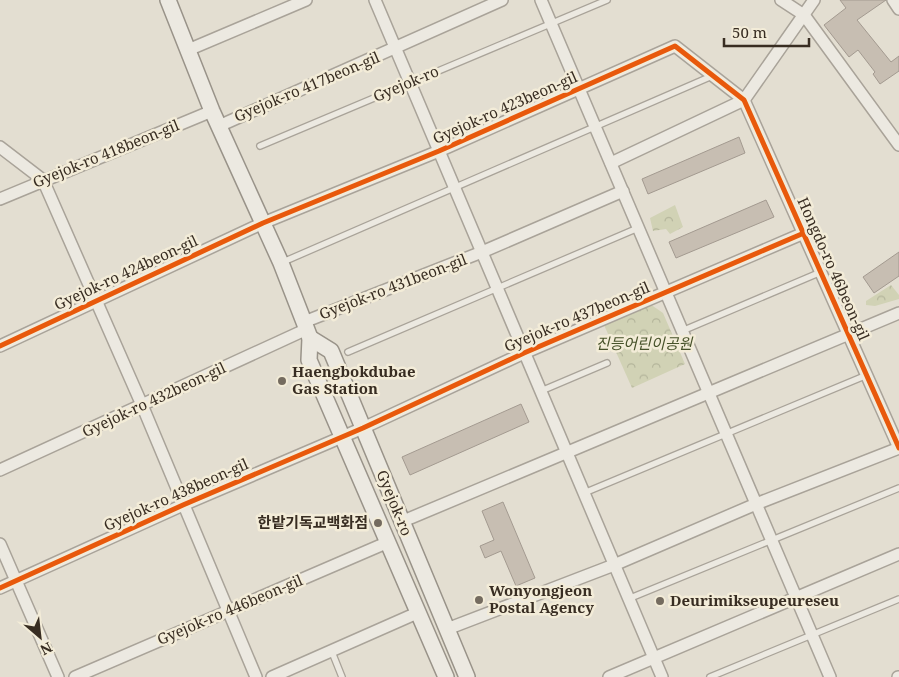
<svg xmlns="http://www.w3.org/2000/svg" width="899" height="677" font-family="'Noto Serif','Noto Sans KR',serif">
	<defs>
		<pattern id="forest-crowns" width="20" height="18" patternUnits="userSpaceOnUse" patternTransform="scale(1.25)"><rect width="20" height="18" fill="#d1d2b5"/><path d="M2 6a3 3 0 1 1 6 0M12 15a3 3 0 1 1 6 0" fill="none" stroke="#b4b59b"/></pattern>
	</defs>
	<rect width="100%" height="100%" fill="#e3ded1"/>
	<!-- forest -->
	<g fill="url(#forest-crowns)">
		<path d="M675,205L683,227L670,234L666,229L653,231L650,218Z"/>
		<path d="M891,285L899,295V299L875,306L866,305V301Z"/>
		<path d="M650,304L663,313L685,364L632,388L604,325Z"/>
	</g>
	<!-- building -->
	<g fill="#c7beb2" stroke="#a39a90">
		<path d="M840,0H886L857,20L891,62L899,56V71L880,84L873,74L875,72L858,50L849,57L824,25L846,8Z"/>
		<path d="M739,137L745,153L648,194L642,179Z"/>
		<path d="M766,200L774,217L676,258L669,242Z"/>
		<path d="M899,252V276L874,293L863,277Z"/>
		<path d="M521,404L529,422L410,475L402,457Z"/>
		<path d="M503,502L535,578L516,586L501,551L485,558L480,546L494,540L482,511Z"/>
	</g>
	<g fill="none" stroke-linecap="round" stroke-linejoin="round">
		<defs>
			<g id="service">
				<path d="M260,146L607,0"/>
				<path d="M283,262L712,76"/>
				<path d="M682,331L821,272"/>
				<path d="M348,352L638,228"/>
				<path d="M541,391L607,363"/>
				<path d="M584,493L867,375"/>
				<path d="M628,599L899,488"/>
				<path d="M332,652L342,677"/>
				<path d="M710,677L899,599"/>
			</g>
			<g id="minor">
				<path d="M375,0L662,677"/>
				<path d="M541,0L830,677"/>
				<path d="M781,0L804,15L899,145"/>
				<path d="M893,0L899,9"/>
				<path d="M188,50L306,0"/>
				<path d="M219,126L502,0"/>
				<path d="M0,147L43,180L142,405L256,677"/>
				<path d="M611,163L744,100L814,0"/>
				<path d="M0,199L212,111"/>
				<path d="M304,322L482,252L623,191"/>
				<path d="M0,346L263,223L439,151L675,46L744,100L899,448"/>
				<path d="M0,470L307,329"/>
				<path d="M401,522L899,313"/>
				<path d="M0,544L58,677"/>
				<path d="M0,588L183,505L363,428L524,353L804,233"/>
				<path d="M447,629L614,565L756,504L899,448"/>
				<path d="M75,677L386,543"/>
				<path d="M272,677L417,613"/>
				<path d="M609,677L899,554"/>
				<path d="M898,677H899"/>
			</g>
			<g id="secondary">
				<path d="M168,0L212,111L281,263L304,322L310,338L309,360L446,677"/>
				<path d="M310,338L331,351L467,677"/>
			</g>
		</defs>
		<!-- service casing -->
		<use href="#service" stroke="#a9a399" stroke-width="8"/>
		<!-- minor casing -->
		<use href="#minor" stroke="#a9a399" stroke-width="14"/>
		<!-- secondary casing -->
		<use href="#secondary" stroke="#999389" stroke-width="18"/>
		<!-- service -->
		<use href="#service" stroke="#ece9e1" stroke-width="5.5"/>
		<!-- minor -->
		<use href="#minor" stroke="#ece9e1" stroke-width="11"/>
		<!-- secondary -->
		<use href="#secondary" stroke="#ece9e1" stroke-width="15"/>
		<defs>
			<g id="cycleway">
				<path d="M0,346L263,223L439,151L675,46L744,100L899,448"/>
				<path d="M0,588L183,505L363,428L524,353L804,233"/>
			</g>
		</defs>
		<!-- cycleway casing -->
		<use href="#cycleway" stroke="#f3ecd8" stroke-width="8"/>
		<!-- cycleway -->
		<use href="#cycleway" stroke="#e8590c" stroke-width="5"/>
	</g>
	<!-- markers -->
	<g fill="#746b5f" stroke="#f3ecd8" stroke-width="2">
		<circle cx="282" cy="381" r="5"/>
		<circle cx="378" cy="523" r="5"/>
		<circle cx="479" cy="600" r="5"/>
		<circle cx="660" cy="601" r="5"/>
	</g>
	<g text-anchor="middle" stroke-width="5" stroke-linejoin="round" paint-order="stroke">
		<!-- street labels -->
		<g font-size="15" fill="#382d22" stroke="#f3ecd8">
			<text transform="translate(406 84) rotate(-23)" y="5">Gyejok-ro</text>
			<text transform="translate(307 87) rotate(-23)" y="5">Gyejok-ro 417beon-gil</text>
			<text transform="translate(505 108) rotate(-24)" y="5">Gyejok-ro 423beon-gil</text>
			<text transform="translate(106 154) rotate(-22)" y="5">Gyejok-ro 418beon-gil</text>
			<text transform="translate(833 269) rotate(66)" y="5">Hongdo-ro 46beon-gil</text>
			<text transform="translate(126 273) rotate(-25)" y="5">Gyejok-ro 424beon-gil</text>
			<text transform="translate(393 287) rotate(-21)" y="5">Gyejok-ro 431beon-gil</text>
			<text transform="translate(577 317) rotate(-23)" y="5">Gyejok-ro 437beon-gil</text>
			<text transform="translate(154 400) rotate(-25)" y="5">Gyejok-ro 432beon-gil</text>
			<text transform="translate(176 495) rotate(-24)" y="5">Gyejok-ro 438beon-gil</text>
			<text transform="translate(394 503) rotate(68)" y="5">Gyejok-ro</text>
			<text transform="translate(230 610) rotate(-23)" y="5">Gyejok-ro 446beon-gil</text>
		</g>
		<!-- park labels -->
		<g font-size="15" font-style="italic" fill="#47522a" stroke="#f3ecd8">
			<text x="644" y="349">진등어린이공원</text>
		</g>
		<!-- poi labels -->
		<g font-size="15" font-weight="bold" fill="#382d22" stroke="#f3ecd8" text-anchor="start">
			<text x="292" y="377">Haengbokdubae<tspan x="292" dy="17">Gas Station</tspan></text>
			<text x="368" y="528" text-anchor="end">한밭기독교백화점</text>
			<text x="489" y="596">Wonyongjeon<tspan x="489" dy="17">Postal Agency</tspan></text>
			<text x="670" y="606">Deurimikseupeureseu</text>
		</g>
	</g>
	<!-- north arrow -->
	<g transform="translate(40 637) rotate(152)" stroke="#f3ecd8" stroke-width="4" paint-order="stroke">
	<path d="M0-4L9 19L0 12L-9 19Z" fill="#382d22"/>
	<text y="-8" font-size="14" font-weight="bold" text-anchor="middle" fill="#382d22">N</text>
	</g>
	<!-- scale -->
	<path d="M724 38v8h85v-8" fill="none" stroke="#382d22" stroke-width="2.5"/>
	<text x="732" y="38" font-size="15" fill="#382d22" stroke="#f3ecd8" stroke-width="4" paint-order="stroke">50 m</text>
</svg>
